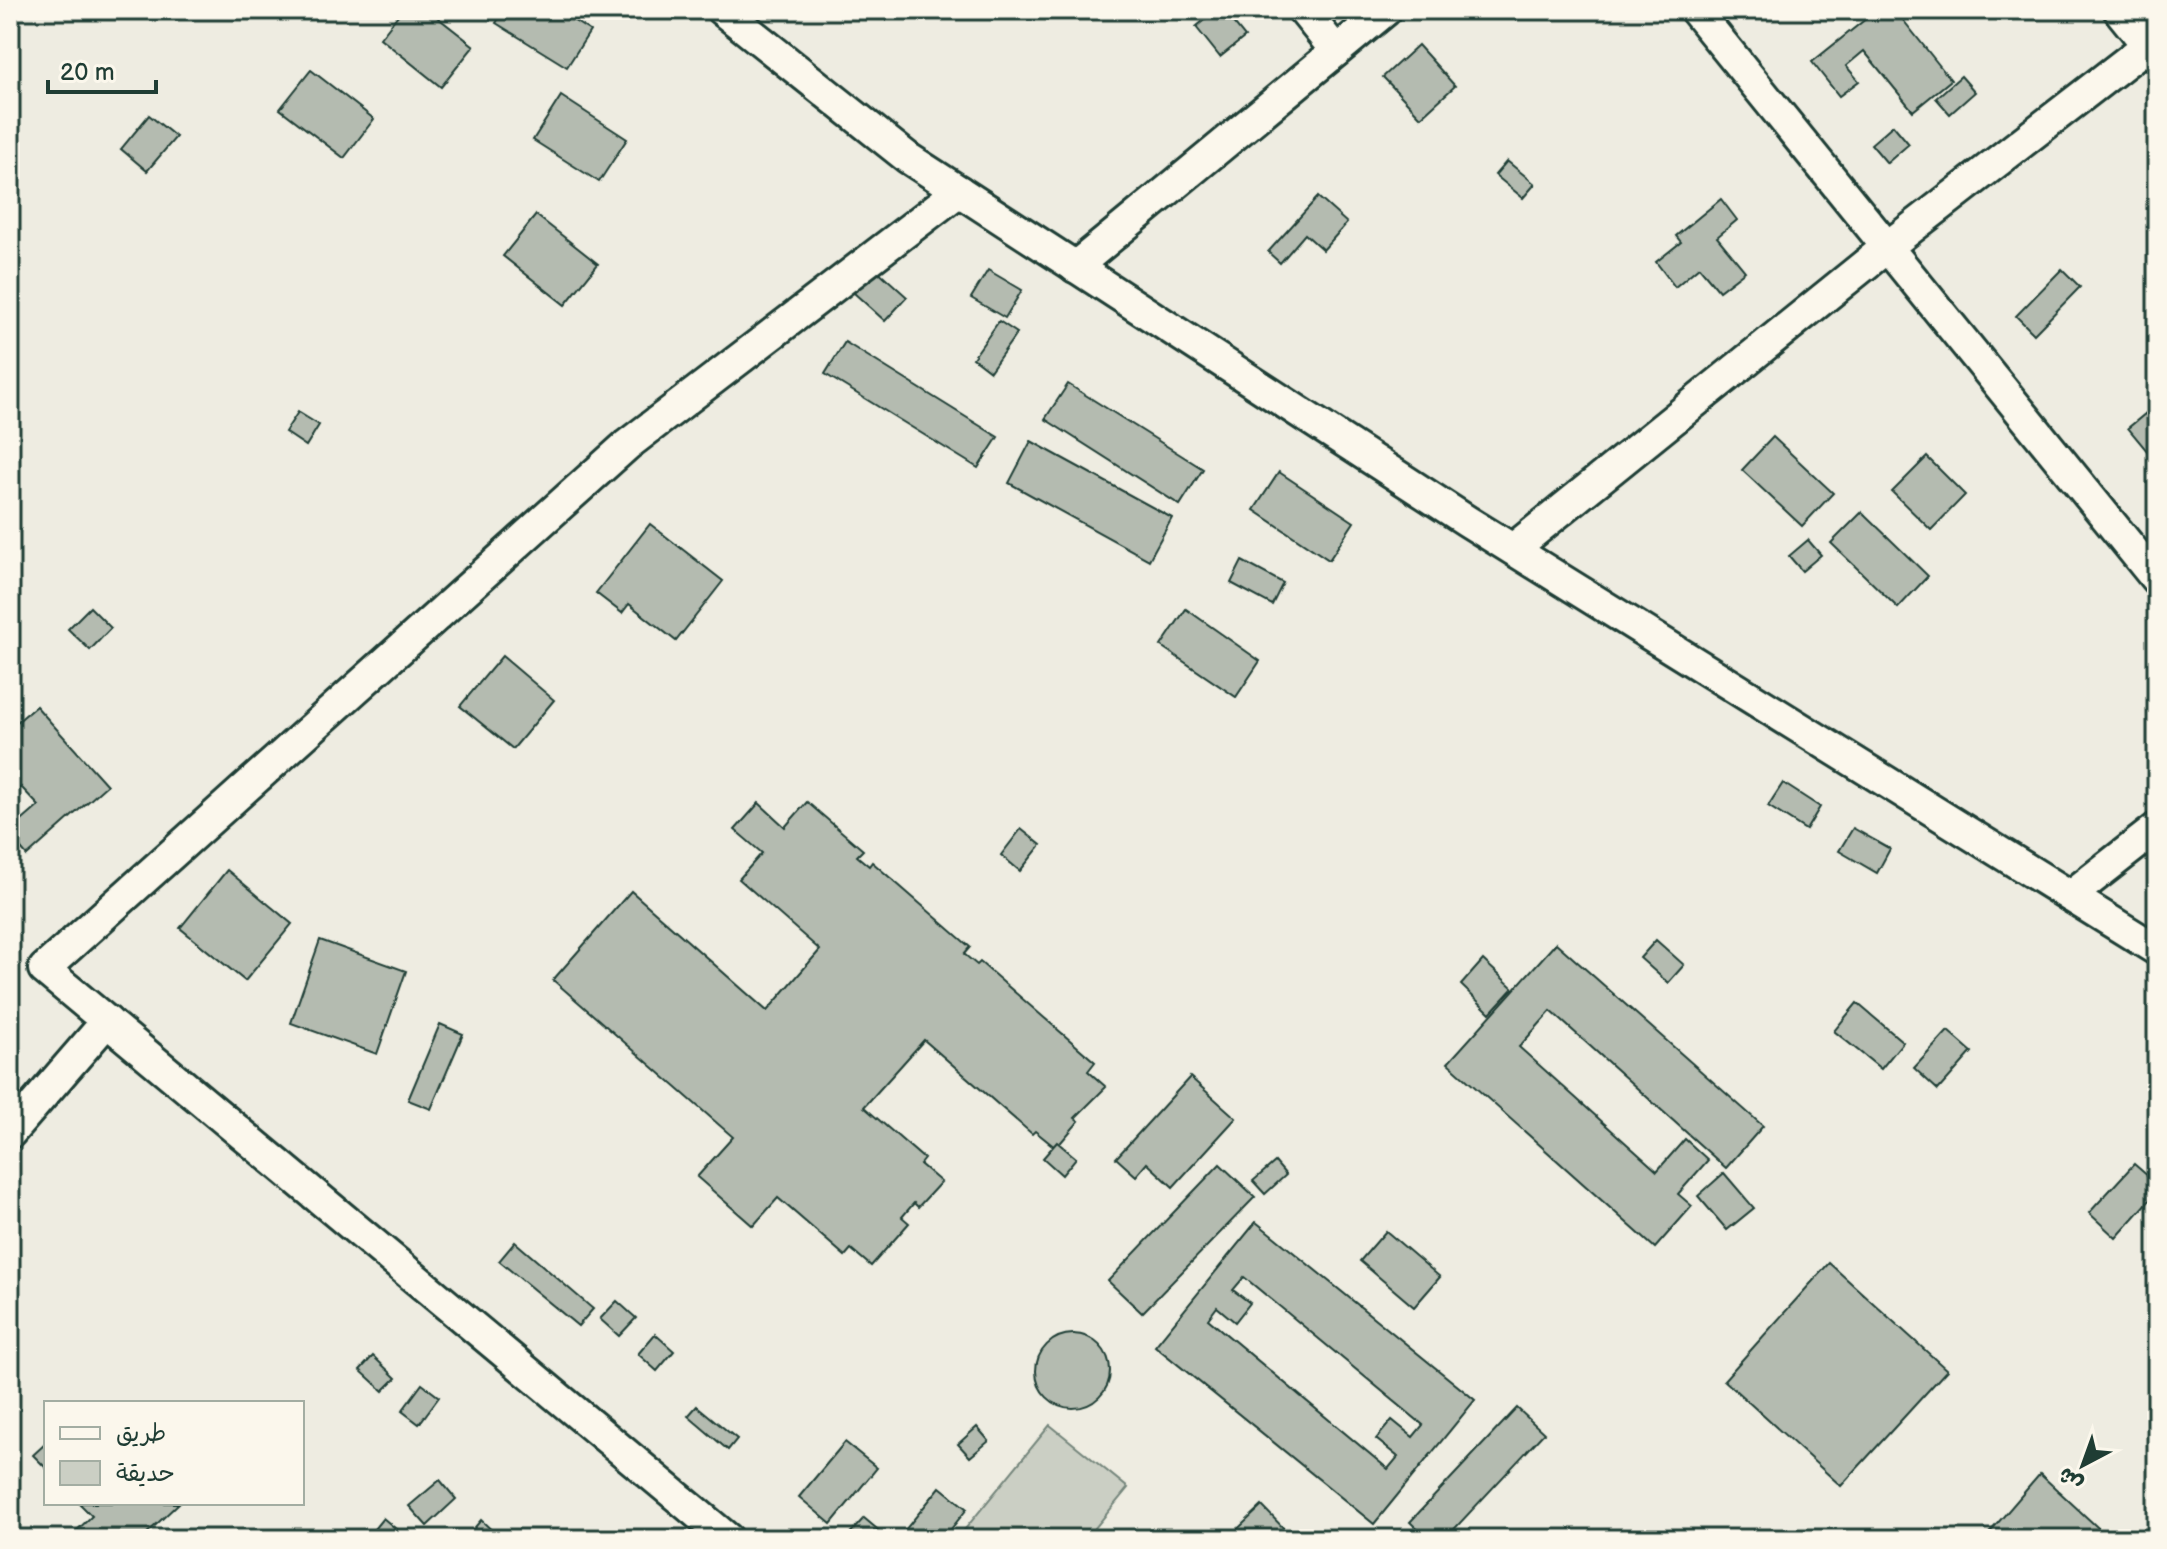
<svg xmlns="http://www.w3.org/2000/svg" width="2167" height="1549" font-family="'Balsamiq Sans','Playpen Sans Arabic',sans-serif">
	<rect width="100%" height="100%" fill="#eeece1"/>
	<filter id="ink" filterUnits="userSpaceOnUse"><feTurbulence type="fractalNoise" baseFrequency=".0125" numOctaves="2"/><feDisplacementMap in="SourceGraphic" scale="16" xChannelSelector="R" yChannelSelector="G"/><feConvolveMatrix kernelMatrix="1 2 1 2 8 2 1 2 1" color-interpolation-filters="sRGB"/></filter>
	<g filter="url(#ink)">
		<!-- green -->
		<path fill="#cbcfc4" stroke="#75867c" stroke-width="2" d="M1050,1425L1128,1488L1086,1539H957Z"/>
		<!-- building -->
		<g fill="#b4bbb0" stroke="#1f3d34" stroke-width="2" fill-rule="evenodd">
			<path d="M402,10H428L474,46L441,87L380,38Z"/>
			<path d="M504,10H557L590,31L567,67L496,23Z"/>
			<path d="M1216,10H1223L1245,37L1220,57L1196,27Z"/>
			<path d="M1877,10H1895L1951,80L1913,111L1864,51L1846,66L1859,81L1839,96L1812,62Z"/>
			<path d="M1418,45L1455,86L1421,117L1383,77Z"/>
			<path d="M311,70L374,119L344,158L280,109Z"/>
			<path d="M1961,76L1975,92L1950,114L1936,98Z"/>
			<path d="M561,96L627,139L599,182L533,140Z"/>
			<path d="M149,115L176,137L147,171L121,149Z"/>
			<path d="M1893,125L1909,144L1887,163L1871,144Z"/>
			<path d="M1507,161L1535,184L1523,198L1495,175Z"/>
			<path d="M1318,197L1347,223L1323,250L1305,234L1280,263L1268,252Z"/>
			<path d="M1721,199L1737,220L1717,237L1745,271L1719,291L1699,267L1675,287L1656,262L1681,242L1676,236Z"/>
			<path d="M536,215L598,264L565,305L503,256Z"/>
			<path d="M855,250L907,297L885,321L833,274Z"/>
			<path d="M2062,269L2080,287L2034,334L2016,316Z"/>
			<path d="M988,270L1022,290L1005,318L971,298Z"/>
			<path d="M999,321L1017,333L990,371L973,358Z"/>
			<path d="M845,342L998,437L978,468L825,374Z"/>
			<path d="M1068,384L1203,469L1180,505L1045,419Z"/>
			<path d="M2157,404V463L2128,428Z"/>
			<path d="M298,412L319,425L306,446L285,432Z"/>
			<path d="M1773,437L1833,493L1802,526L1742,470Z"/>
			<path d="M1031,441L1172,518L1149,560L1009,483Z"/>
			<path d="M1927,457L1965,495L1931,530L1892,492Z"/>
			<path d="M1279,472L1354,522L1329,560L1254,510Z"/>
			<path d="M1862,512L1928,576L1898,608L1831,543Z"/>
			<path d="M650,524L723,581L676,641L629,604L622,613L596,593Z"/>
			<path d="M1808,540L1821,555L1802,571L1789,556Z"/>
			<path d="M1242,561L1283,583L1272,605L1231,583Z"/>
			<path d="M90,607L111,628L90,650L68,629Z"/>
			<path d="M1186,609L1260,661L1236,697L1161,646Z"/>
			<path d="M502,656L554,700L513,749L460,706Z"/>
			<path d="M36,706L107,785L27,856L10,836V831L39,806L21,787L10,797V728Z"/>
			<path d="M1783,783L1820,807L1806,830L1768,806Z"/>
			<path d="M807,802L863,850L857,856L869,866L872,862L970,947L964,954L977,965L980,962L1095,1062L1088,1071L1106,1087L1075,1118L1079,1121L1056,1148L1035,1131L1032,1134L924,1040L864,1107L924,1159L920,1164L941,1182L918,1207L914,1203L902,1217L909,1223L871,1266L851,1249L845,1256L778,1198L753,1226L697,1177L733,1137L553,980L631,891L767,1011L820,950L739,879L762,853L735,830L759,803L785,827Z"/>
			<path d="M1853,828L1890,849L1877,873L1839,851Z"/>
			<path d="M1021,829L1041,845L1020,871L1001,855Z"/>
			<path d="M227,870L292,924L245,981L180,928Z"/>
			<path d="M320,940L406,971L377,1054L291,1023Z"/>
			<path d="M1656,940L1684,965L1668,983L1640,958Z"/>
			<path d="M1556,943L1763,1126L1726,1168L1551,1011L1519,1047L1657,1171L1685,1139L1708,1160L1678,1194L1692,1206L1655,1248L1448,1063Z"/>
			<path d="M1483,960L1513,988L1490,1013L1461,985Z"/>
			<path d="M1857,1003L1903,1042L1881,1069L1834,1031Z"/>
			<path d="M440,1024L463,1034L431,1109L408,1100Z"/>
			<path d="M1948,1031L1972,1052L1938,1090L1914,1068Z"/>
			<path d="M1190,1077L1236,1118L1173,1187L1147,1163L1136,1176L1116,1158Z"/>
			<path d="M1057,1142L1076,1158L1062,1175L1043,1158Z"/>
			<path d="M1275,1162L1286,1175L1265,1194L1253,1181Z"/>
			<path d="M1220,1164L1255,1197L1142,1313L1108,1281Z"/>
			<path d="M2134,1164L2157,1184V1192L2116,1238L2089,1213Z"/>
			<path d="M1724,1173L1754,1208L1727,1230L1698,1196Z"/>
			<path d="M1256,1222L1475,1400L1374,1524L1155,1346ZM1244,1277L1423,1425L1413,1437L1392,1420L1376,1439L1398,1457L1388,1469L1208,1319L1217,1307L1235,1322L1250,1303L1233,1290Z"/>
			<path d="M1386,1231L1440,1277L1414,1307L1360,1261Z"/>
			<path d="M515,1242L593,1309L578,1326L499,1261Z"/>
			<path d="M1829,1263L1947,1370L1841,1486L1724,1380Z"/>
			<path d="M617,1301L636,1318L619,1336L600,1319Z"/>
			<path d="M655,1334L674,1351L657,1371L638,1354Z"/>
			<circle cx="1073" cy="1371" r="37"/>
			<path d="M373,1356L396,1378L383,1391L360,1370Z"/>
			<path d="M422,1384L439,1397L419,1424L402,1411Z"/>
			<path d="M697,1406L737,1439L728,1450L688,1416Z"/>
			<path d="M1517,1408L1544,1433L1445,1539H1428L1410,1522Z"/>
			<path d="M977,1427L989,1441L970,1457L958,1444Z"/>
			<path d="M845,1442L877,1468L831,1524L799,1497Z"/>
			<path d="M46,1443V1468L33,1455Z"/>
			<path d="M2040,1474L2110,1539H1984Z"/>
			<path d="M440,1480L456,1499L427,1526L409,1506Z"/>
			<path d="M940,1487L967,1509L943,1539H917L905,1530Z"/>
			<path d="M79,1503H179L141,1539H108L104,1535L100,1539H76L72,1535L92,1516Z"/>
			<path d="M1262,1506L1294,1539H1227Z"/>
			<path d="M383,1518L408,1539H366Z"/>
			<path d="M864,1518L889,1539H845Z"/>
			<path d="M481,1520L501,1539H465Z"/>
		</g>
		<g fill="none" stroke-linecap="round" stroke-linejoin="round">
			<defs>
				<g id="minor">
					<path d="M722,10L908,158L1467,521L2157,950"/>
					<path d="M1303,10L1336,51"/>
					<path d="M1695,10L2157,580"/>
					<path d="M2119,10L2157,57"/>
					<path d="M1075,267L1386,10"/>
					<path d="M1513,549L1887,247L2157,38"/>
					<path d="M2070,896L2157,828"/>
					<path d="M10,1133L107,1021"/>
					<path d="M728,1539L44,969L627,445L959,191"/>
				</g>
			</defs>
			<!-- minor casing -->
			<use href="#minor" stroke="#1f3d34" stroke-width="36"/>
			<!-- minor -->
			<use href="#minor" stroke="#fbf7ec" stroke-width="30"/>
		</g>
	</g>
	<!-- margin -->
	<rect width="2167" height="1549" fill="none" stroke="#fbf7ec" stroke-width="40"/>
	<rect x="20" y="20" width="2127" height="1509" fill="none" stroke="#1f3d34" stroke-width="3" filter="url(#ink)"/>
	<!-- legend -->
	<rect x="44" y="1401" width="260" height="104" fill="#fbf7ec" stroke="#a3ada2" stroke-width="2"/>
	<rect x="60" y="1427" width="40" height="12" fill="#fbf7ec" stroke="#a3ada2" stroke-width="2"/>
	<text x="116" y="1441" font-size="24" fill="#1f3d34">طريق</text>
	<rect x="60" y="1461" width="40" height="24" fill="#cbcfc4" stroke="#a3ada2" stroke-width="2"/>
	<text x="116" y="1481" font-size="24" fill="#1f3d34">حديقة</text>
	<!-- north arrow -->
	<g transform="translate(2083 1465) rotate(221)" stroke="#fbf7ec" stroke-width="6" paint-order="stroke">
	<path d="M0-6L14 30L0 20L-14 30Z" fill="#1f3d34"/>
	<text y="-12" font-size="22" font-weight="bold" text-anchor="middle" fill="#1f3d34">ش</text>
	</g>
	<!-- scale -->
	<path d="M48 80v12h108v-12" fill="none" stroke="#1f3d34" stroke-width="4"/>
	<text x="60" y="80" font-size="24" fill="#1f3d34" stroke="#fbf7ec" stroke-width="6" paint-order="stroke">20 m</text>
</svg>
